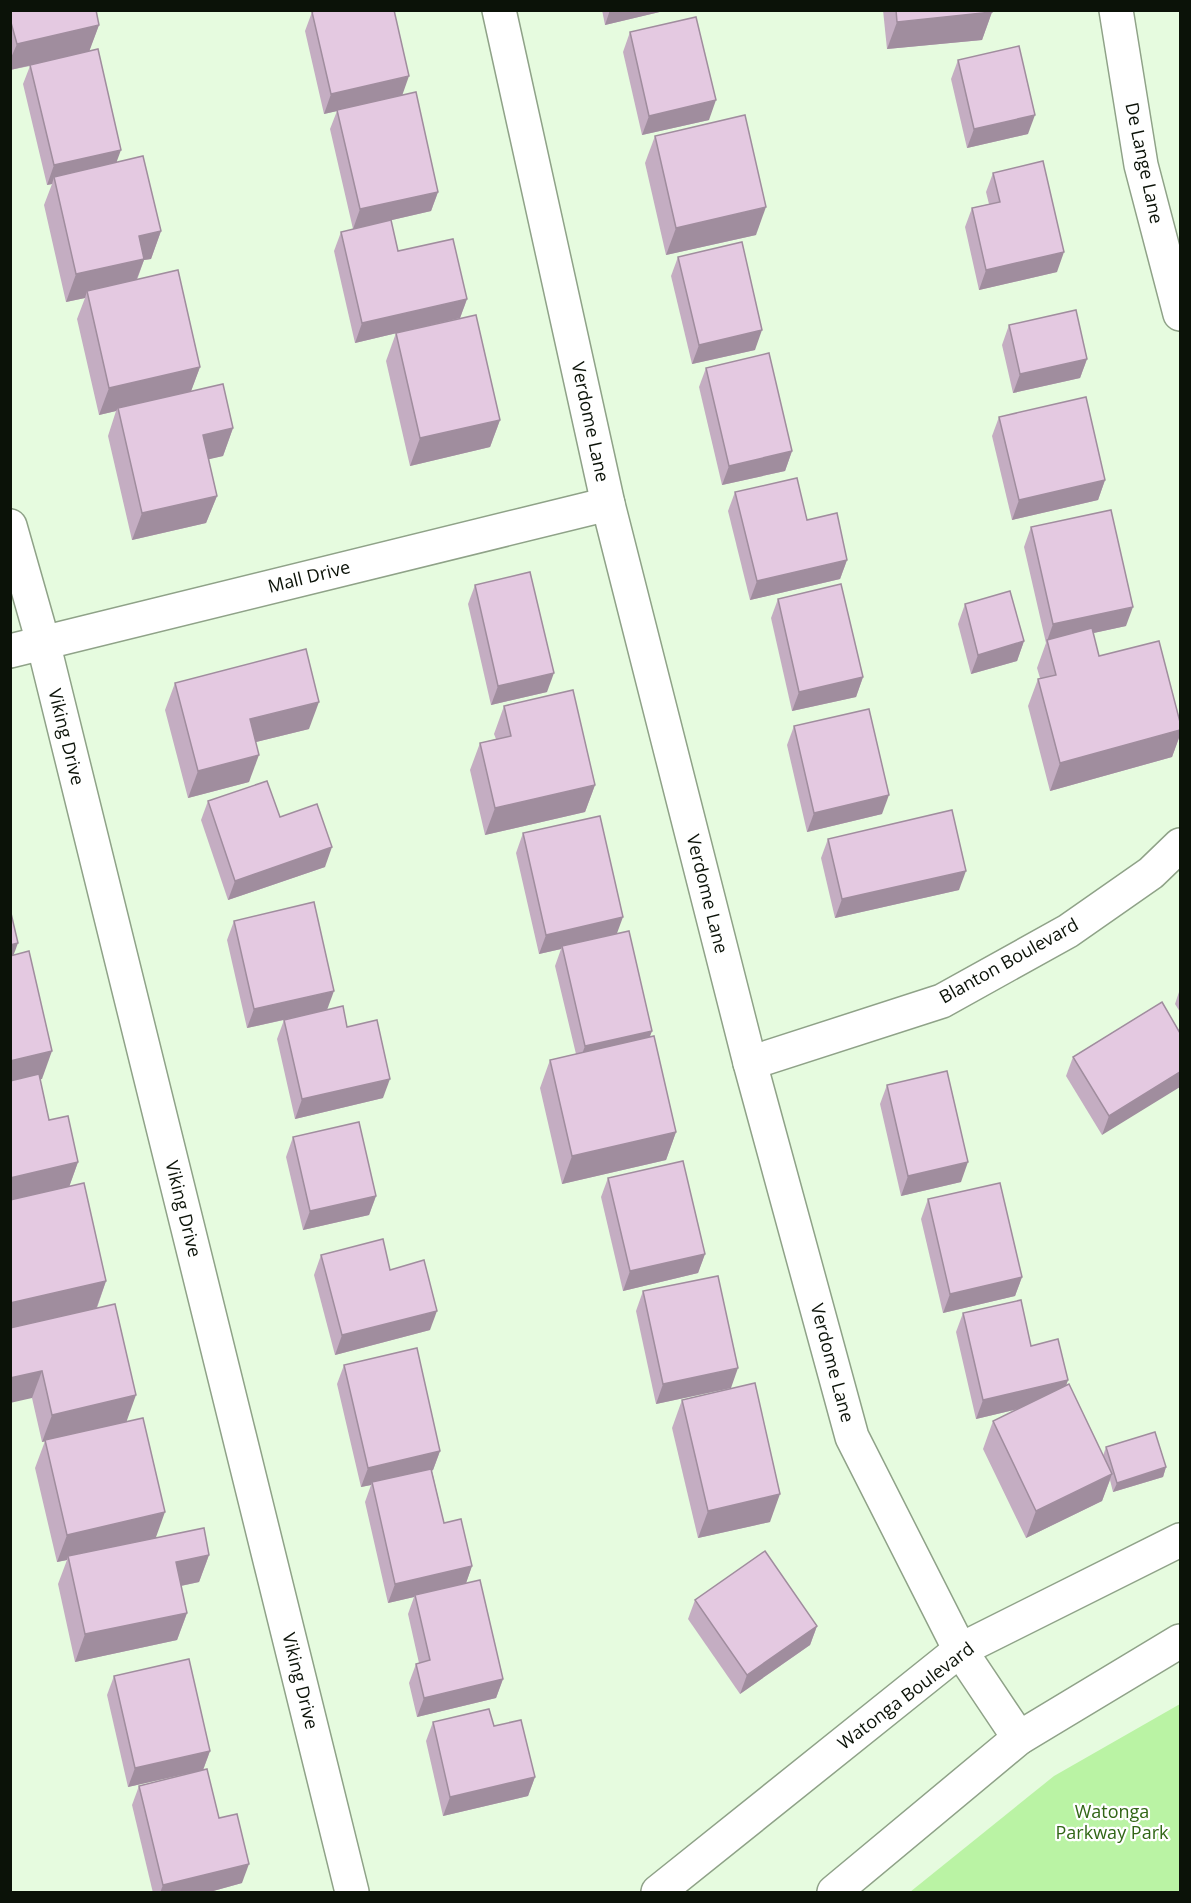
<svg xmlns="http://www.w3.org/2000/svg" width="1191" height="1903" font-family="'Open Sans',sans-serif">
	<rect width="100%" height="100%" fill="#e6fbdf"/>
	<!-- green -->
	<path fill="#baf3a4" d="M1180,1704V1892H910L1054,1776Z"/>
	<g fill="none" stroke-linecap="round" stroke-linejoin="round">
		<defs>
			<g id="street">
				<path d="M499,10L608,504L750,1063L852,1437L960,1650L1019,1738"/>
				<path d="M1116,10L1141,165L1180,314"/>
				<path d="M10,526L43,642L352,1892"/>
				<path d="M10,651L608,504"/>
				<path d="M750,1063L942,1001L1068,931L1151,873L1180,845"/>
			</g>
			<g id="secondary">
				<path d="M658,1892L960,1650L1180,1540"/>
				<path d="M834,1892L1019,1738L1180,1641"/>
			</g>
		</defs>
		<!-- street casing -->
		<use href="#street" stroke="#8fa288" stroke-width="36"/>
		<!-- secondary casing -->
		<use href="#secondary" stroke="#8fa288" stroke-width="36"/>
		<!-- street -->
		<use href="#street" stroke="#fff" stroke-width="33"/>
		<!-- secondary -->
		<use href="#secondary" stroke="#fff" stroke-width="33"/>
	</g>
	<!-- wall -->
	<g fill="#c4adc2">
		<path d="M10,10L96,12L99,25L89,51L117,162L161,231L151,259L144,260L137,280L200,367L191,391L233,428L223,456L208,459L217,496L206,523L132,540L108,436L116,411L99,415L77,319L85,298L66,302L44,205L52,184L47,185L23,84L30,66L10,70Z"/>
		<path d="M602,10H668L605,25Z"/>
		<path d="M883,10H992V12L982,40L887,49Z"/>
		<path d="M312,12L403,95L438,192L431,211L353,229L330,129L337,111L324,114L305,31Z"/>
		<path d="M630,32L709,120L642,135L623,52Z"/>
		<path d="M958,60L1028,134L967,148L951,79Z"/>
		<path d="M655,136L756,235L666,255L645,163Z"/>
		<path d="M993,173L1057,272L979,290L965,227L972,208L989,204L986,192Z"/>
		<path d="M341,232L398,251L467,299L460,318L355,343L334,251Z"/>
		<path d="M678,257L755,350L692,364L671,276Z"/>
		<path d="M1009,325L1087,359L1080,378L1013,393L1002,345Z"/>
		<path d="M396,333L500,420L490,447L410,466L386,361Z"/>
		<path d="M706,368L792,451L785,471L722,485L699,387Z"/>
		<path d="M999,417L1105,480L1098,500L1012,520L992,436Z"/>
		<path d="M735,492L807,520L847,560L840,579L750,600L728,511Z"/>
		<path d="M1031,527L1126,626L1093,633L1099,656L1180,722V735L1172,757L1050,791L1028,706L1038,679L1040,678L1037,668L1046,643L1024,547Z"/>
		<path d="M475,585L547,692L491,705L468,604Z"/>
		<path d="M778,599L863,677L856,697L792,711L771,618Z"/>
		<path d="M965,604L1024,641L1017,661L971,674L958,624Z"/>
		<path d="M175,683L309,729L256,742L249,782L188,798L165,710Z"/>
		<path d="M504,706L595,785L585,812L485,835L470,770L480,743L496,739L494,734Z"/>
		<path d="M794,726L882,814L807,832L787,745Z"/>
		<path d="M208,801L280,817L325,867L228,900L201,820Z"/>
		<path d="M523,833L617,934L652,1031L649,1037L676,1132L666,1160L562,1184L540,1088L550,1060L576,1054L555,966L561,949L539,954L516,853Z"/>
		<path d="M828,839L959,890L835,918L821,858Z"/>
		<path d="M234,921L327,1010L347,1027L383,1098L295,1119L277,1039L284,1020L247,1028L227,940Z"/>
		<path d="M14,955L42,1079H40L49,1120L78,1162L69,1187L106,1281L97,1308L127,1422L156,1538L209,1555L199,1582L181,1586L187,1613L177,1640L75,1662L58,1584L67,1560L57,1562L35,1468L45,1441L42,1442L32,1398Z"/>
		<path d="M1180,989V1012L1175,1004Z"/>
		<path d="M1180,1033L1102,1135L1066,1076L1073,1057Z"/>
		<path d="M887,1085L961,1182L901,1196L880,1104Z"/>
		<path d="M293,1137L376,1196L369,1215L303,1230L286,1157Z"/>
		<path d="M608,1178L705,1254L698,1273L623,1291L601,1197Z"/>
		<path d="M928,1199L1022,1277L1015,1296L943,1313L921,1219Z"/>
		<path d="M321,1255L390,1270L430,1330L335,1355L314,1275Z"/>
		<path d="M643,1291L731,1388L656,1404L636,1311Z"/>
		<path d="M963,1313L1031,1346L1068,1380L1066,1386L1103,1456L1106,1447L1166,1467L1163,1477L1113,1492L1110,1480L1102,1501L1026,1538L983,1449L993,1421L1018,1409L976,1419L956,1332Z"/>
		<path d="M344,1365L440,1451L433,1470L432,1471L444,1523L472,1566L466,1583L503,1679L496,1698L417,1717L409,1683L416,1664L419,1663L408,1614L414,1597L388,1603L365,1502L371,1485L361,1487L337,1384Z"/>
		<path d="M682,1400L770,1522L698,1538L672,1428Z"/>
		<path d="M695,1600L817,1626L810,1645L740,1694L688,1619Z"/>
		<path d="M114,1676L210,1751L203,1770L128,1787L107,1695Z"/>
		<path d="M433,1722L494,1726L535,1777L528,1796L443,1816L426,1741Z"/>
		<path d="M139,1786L219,1818L242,1883L206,1893H153L132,1805Z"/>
	</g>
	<!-- shaded-wall -->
	<g fill="#a08d9e">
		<path d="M610,10H668L605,25Z"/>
		<path d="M992,12L982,40L887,49L897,22Z"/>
		<path d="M99,25L89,52L10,70V60L17,44Z"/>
		<path d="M409,76L402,96L324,114L331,94Z"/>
		<path d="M716,100L709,120L642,135L649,116Z"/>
		<path d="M1035,115L1028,134L967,148L974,129Z"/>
		<path d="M121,150L114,169L54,177L52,184L47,185L54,165Z"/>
		<path d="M438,192L431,211L353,229L360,209Z"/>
		<path d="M766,207L756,235L666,255L676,228Z"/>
		<path d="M161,231L151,259L144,260L134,286L87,291L85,298L66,302L76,274L139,236Z"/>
		<path d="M1064,252L1057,272L979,290L986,270Z"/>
		<path d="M467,299L460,318L355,343L362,323Z"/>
		<path d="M762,330L755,350L692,364L699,345Z"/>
		<path d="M1087,359L1080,378L1013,393L1020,374Z"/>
		<path d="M200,367L190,394L118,408L116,411L99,415L109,388Z"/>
		<path d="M500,420L490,447L410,466L420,438Z"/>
		<path d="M233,428L223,456L193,463L203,435Z"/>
		<path d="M792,451L785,471L722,485L729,466Z"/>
		<path d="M1105,480L1098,500L1012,520L1019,500Z"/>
		<path d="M217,496L206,523L132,540L142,513Z"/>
		<path d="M847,560L840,579L750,600L757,581Z"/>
		<path d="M1133,607L1126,626L1048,643L1047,641L1053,624Z"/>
		<path d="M1024,641L1017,661L971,674L978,655Z"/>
		<path d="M554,673L547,692L491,705L498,686Z"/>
		<path d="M863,677L856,697L792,711L799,692Z"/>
		<path d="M319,702L309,729L240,746L250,719Z"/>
		<path d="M1180,730V735L1172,757L1050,791L1060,763Z"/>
		<path d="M259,755L249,782L188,798L198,771Z"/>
		<path d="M595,785L585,812L485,835L495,808Z"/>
		<path d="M889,795L882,814L807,832L814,813Z"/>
		<path d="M332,847L325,867L228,900L235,881Z"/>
		<path d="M966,871L959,890L835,918L842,899Z"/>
		<path d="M623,917L616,936L562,946L561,949L539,954L546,935Z"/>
		<path d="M18,943L11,962H10V945Z"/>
		<path d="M334,991L327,1010L247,1028L254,1009Z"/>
		<path d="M652,1031L645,1050L578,1065L585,1046Z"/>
		<path d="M52,1051L42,1079L10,1086V1061Z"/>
		<path d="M1180,1072V1087L1102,1135L1109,1116Z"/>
		<path d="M390,1079L383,1098L295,1119L302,1099Z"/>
		<path d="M676,1132L666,1160L562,1184L572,1156Z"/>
		<path d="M78,1162L68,1190L10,1203V1178Z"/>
		<path d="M968,1162L961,1182L901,1196L908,1176Z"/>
		<path d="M376,1196L369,1215L303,1230L310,1211Z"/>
		<path d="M705,1254L698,1273L623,1291L630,1271Z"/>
		<path d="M1022,1277L1015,1296L943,1313L950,1294Z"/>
		<path d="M106,1281L96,1309L10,1329V1303Z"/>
		<path d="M437,1311L430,1330L335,1355L342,1335Z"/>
		<path d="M738,1368L731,1388L656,1404L663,1384Z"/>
		<path d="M42,1371L32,1398L10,1403V1378Z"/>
		<path d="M1068,1380L1061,1399L976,1419L983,1400Z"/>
		<path d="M136,1395L126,1423L42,1442L52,1415Z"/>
		<path d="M440,1451L433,1470L372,1485V1482L371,1485L361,1487L368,1468Z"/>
		<path d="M1166,1467L1163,1477L1113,1492L1117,1483Z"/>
		<path d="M1112,1474L1102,1501L1026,1538L1036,1511Z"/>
		<path d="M780,1494L770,1522L698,1538L708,1511Z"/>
		<path d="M165,1512L155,1540L68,1556L67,1560L57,1562L67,1535Z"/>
		<path d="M209,1555L199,1582L166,1589L176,1562Z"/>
		<path d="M472,1566L465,1586L415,1595L414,1597L388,1603L395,1584Z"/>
		<path d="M187,1613L177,1640L75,1662L85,1634Z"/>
		<path d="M817,1626L810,1645L740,1694L747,1675Z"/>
		<path d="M503,1679L496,1698L417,1717L424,1698Z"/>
		<path d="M210,1751L203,1770L128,1787L135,1768Z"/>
		<path d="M535,1777L528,1796L443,1816L450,1797Z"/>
		<path d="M249,1864L242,1883L206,1893H160L163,1885Z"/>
	</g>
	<!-- building -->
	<g fill="#e4c9e1" stroke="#a08d9e" stroke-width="1.5">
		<path d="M10,10H96L99,25L17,44L10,19Z"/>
		<path d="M316,10H394L409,76L331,94L312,12Z"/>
		<path d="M896,10H992V12L897,22Z"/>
		<path d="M696,17L716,100L649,116L630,32Z"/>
		<path d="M1019,46L1035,115L974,129L958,60Z"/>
		<path d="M98,49L121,150L54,165L30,65Z"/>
		<path d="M416,92L438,192L360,209L337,110Z"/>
		<path d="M745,115L766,207L676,228L655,136Z"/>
		<path d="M143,156L161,231L139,236L144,259L76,274L54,177Z"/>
		<path d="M1043,161L1064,252L986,270L972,208L1000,202L993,173Z"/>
		<path d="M391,220L398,251L453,239L467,299L362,323L341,232Z"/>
		<path d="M742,242L762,330L699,345L678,257Z"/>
		<path d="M178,270L200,367L109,388L87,291Z"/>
		<path d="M1076,310L1087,359L1020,374L1009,325Z"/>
		<path d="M476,315L500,420L420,438L396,333Z"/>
		<path d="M769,353L792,451L729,466L706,368Z"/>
		<path d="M223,384L233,428L203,435L217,496L142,513L118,408Z"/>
		<path d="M1086,397L1105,480L1019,500L999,417Z"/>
		<path d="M797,478L807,520L837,513L847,560L757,581L735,492Z"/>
		<path d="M1111,510L1133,607L1053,624L1031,527Z"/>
		<path d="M530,572L554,673L498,686L475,585Z"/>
		<path d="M841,584L863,677L799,692L778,599Z"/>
		<path d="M1010,591L1024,641L978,655L965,604Z"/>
		<path d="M1092,628L1099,656L1159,641L1180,722V730L1060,763L1038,679L1056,675L1047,640Z"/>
		<path d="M306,649L319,702L250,719L259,755L198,771L175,683Z"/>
		<path d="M573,690L595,785L495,808L480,743L511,736L504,706Z"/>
		<path d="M869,709L889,795L814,813L794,726Z"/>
		<path d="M267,781L280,817L317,804L332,847L235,881L208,801Z"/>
		<path d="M952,810L966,871L842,899L828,839Z"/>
		<path d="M600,816L623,917L546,935L523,833Z"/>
		<path d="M314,902L334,991L254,1009L234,921Z"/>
		<path d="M10,909L18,943L10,945Z"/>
		<path d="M629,931L652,1031L585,1046L562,946Z"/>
		<path d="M29,951L52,1051L10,1061V956Z"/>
		<path d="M1162,1002L1180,1033V1072L1109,1116L1073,1057Z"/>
		<path d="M343,1006L347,1027L377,1020L390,1079L302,1099L284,1020Z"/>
		<path d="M654,1036L676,1132L572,1156L550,1060Z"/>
		<path d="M947,1071L968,1162L908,1176L887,1085Z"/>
		<path d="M39,1074L49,1120L68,1116L78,1162L10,1178V1081Z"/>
		<path d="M359,1122L376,1196L310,1211L293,1137Z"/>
		<path d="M683,1161L705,1254L630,1271L608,1178Z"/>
		<path d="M84,1183L106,1281L10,1303V1200Z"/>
		<path d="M1000,1183L1022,1277L950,1294L928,1199Z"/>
		<path d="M383,1239L390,1270L424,1260L437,1311L342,1335L321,1255Z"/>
		<path d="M718,1276L738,1368L663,1384L643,1291Z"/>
		<path d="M1021,1300L1031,1346L1058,1339L1068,1380L983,1400L963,1313Z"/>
		<path d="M115,1304L136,1395L52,1415L42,1371L10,1378V1328Z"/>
		<path d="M417,1348L440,1451L368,1468L344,1365Z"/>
		<path d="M755,1383L780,1494L708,1511L682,1400Z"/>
		<path d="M1069,1384L1112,1474L1036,1511L993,1421Z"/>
		<path d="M143,1418L165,1512L67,1535L45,1440Z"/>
		<path d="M1155,1432L1166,1467L1117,1483L1106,1447Z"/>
		<path d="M431,1469L444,1523L461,1519L472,1566L395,1584L372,1482Z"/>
		<path d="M204,1528L209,1555L176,1562L187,1613L85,1634L68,1556Z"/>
		<path d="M765,1551L817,1626L747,1675L695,1600Z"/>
		<path d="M480,1580L503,1679L424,1698L416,1664L430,1660L415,1595Z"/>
		<path d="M189,1659L210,1751L135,1768L114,1676Z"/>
		<path d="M489,1709L494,1726L521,1720L535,1777L450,1797L433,1722Z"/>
		<path d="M207,1769L219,1818L237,1814L249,1864L163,1885L139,1786Z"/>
	</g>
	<g text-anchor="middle" stroke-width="4.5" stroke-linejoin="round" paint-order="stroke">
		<!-- street labels -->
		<g font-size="18" fill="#0b1208" stroke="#fff">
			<text transform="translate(1144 163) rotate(78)" y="6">De Lange Lane</text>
			<text transform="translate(590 422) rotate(78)" y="6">Verdome Lane</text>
			<text transform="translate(309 577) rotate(-14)" y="6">Mall Drive</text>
			<text transform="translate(66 737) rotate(76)" y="6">Viking Drive</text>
			<text transform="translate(707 894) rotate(76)" y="6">Verdome Lane</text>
			<text transform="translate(1009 961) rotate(-29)" y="6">Blanton Boulevard</text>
			<text transform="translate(183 1209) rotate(76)" y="6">Viking Drive</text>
			<text transform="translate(832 1363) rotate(75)" y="6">Verdome Lane</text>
			<text transform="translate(300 1681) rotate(76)" y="6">Viking Drive</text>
			<text transform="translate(906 1696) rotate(-37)" y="6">Watonga Boulevard</text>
		</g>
		<!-- park labels -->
		<g font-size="18" fill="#316616" stroke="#fff">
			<text x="1112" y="1818">Watonga<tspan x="1112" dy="21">Parkway Park</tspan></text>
		</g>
	</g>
	<!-- border -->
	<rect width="1191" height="1903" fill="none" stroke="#0b1208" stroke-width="24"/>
</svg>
